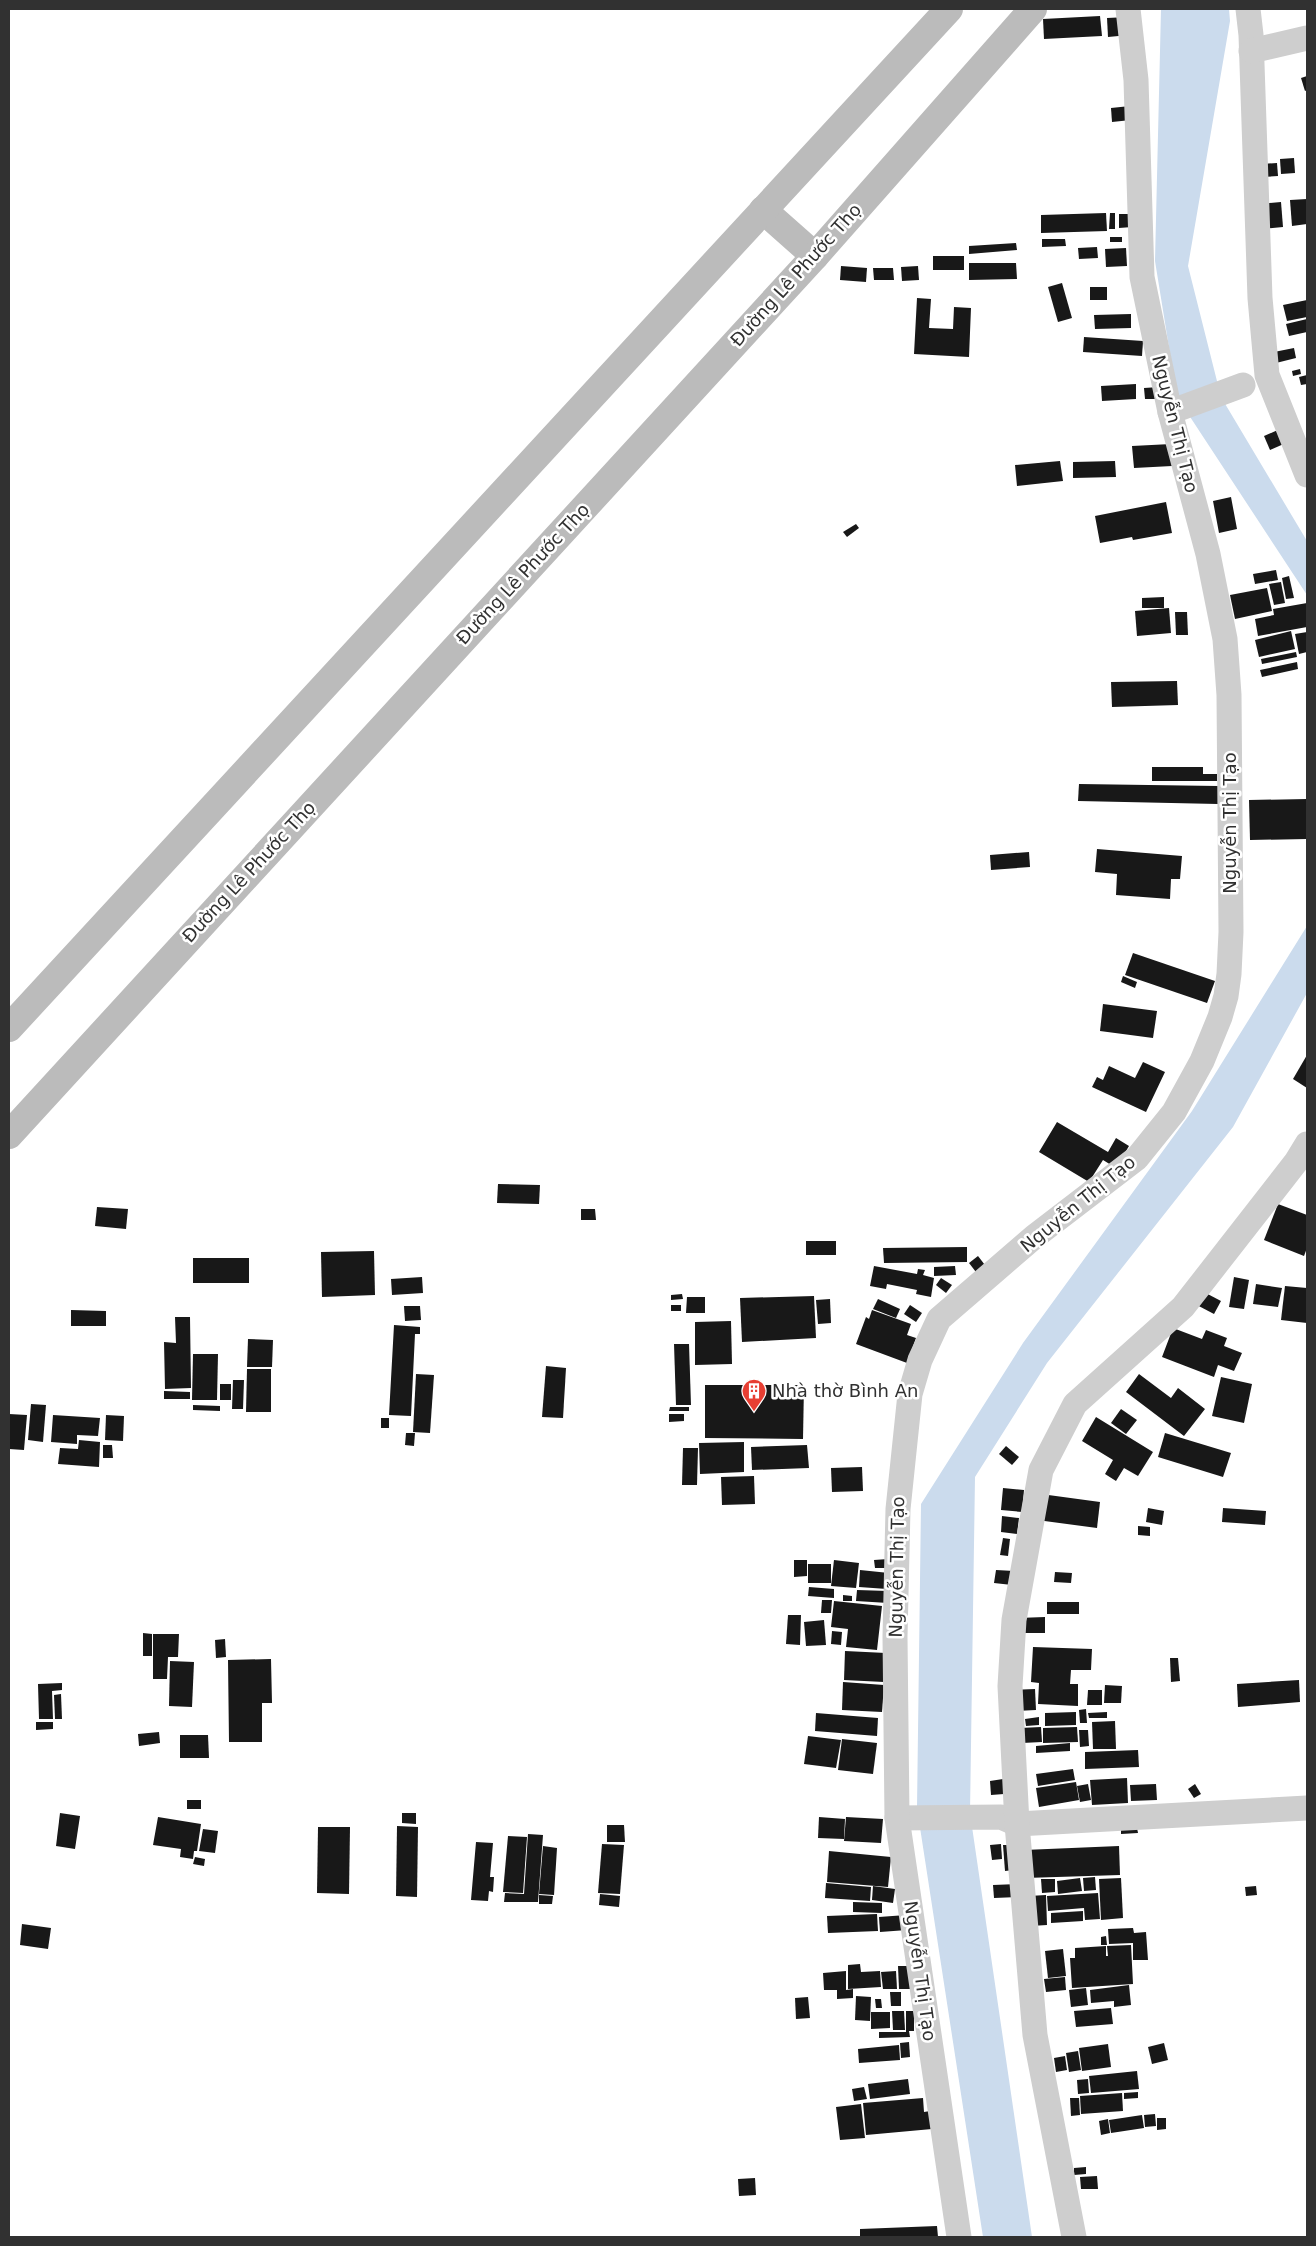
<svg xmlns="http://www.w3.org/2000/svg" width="1316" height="2246" font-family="'DejaVu Sans',sans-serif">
	<rect width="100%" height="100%" fill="#fff"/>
	<!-- water -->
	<g fill="#cbdbed">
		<path d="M1161,9H1229L1230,21L1188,266L1221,397L1307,541V595L1177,397L1155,261Z"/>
		<path d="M1307,926V993L1233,1127L1047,1363L975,1477L970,1813L1032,2237H983L917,1808L921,1504L1023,1343L1192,1111Z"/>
	</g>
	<!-- building -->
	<g fill="#181818">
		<path d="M1100,16L1102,36L1044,39L1043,19Z"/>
		<path d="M1128,17L1129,35L1108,37L1107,18Z"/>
		<path d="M1307,76V90L1305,91L1301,78Z"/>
		<path d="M1130,106L1131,120L1112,122L1111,108Z"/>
		<path d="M1294,158L1295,173L1281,174L1280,159Z"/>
		<path d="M1277,163L1278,176L1262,177L1261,164Z"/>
		<path d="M1307,199V224L1292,226L1290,200Z"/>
		<path d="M1281,202L1283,227L1263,229L1260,204Z"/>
		<path d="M1106,213L1107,231L1041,233V215Z"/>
		<path d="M1110,213H1115V229H1109Z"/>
		<path d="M1119,214H1131L1132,227L1119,228Z"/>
		<rect x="1110" y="237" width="12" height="5"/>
		<path d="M1042,239H1065L1066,246L1042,247Z"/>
		<path d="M1016,243L1017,250L969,254V246Z"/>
		<path d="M1097,247L1098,258L1079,259L1078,248Z"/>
		<path d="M1126,248L1127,266L1106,267L1105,249Z"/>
		<rect x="933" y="256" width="31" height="14"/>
		<path d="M969,263H1016L1017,279L969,280Z"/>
		<path d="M841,266L867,268L866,282L840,280Z"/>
		<path d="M918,266L919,280L902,281L901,267Z"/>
		<path d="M873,268H893L894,280H874Z"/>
		<path d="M1062,283L1072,318L1058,322L1048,287Z"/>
		<rect x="1090" y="287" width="17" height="13"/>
		<path d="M917,298L931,299L929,328L953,329L954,307L971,308L969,357L914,354Z"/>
		<path d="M1307,300V317L1287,321L1283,305Z"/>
		<path d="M1131,314V328L1095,329L1094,315Z"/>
		<path d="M1307,319V332L1289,336L1286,324Z"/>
		<path d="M1084,337L1143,341L1142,356L1083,352Z"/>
		<path d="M1294,348L1296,358L1276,363L1274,352Z"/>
		<path d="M1300,369L1301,374L1293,376L1292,371Z"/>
		<path d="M1307,375V384L1301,385L1299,377Z"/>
		<path d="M1136,384V399L1102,401L1101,386Z"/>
		<path d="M1159,387L1160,399H1145L1144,388Z"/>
		<path d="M1280,429L1286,443L1270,450L1264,436Z"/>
		<path d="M1171,444L1172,466L1134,468L1132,446Z"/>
		<path d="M1060,461L1063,481L1017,486L1015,465Z"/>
		<path d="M1115,461L1116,477L1073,478V462Z"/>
		<path d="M1231,497L1237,529L1219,533L1213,501Z"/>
		<path d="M1166,502L1172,533L1133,540L1132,537L1100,543L1095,516Z"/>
		<path d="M856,524L859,528L847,537L843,532Z"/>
		<path d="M1276,570L1278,580L1255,584L1253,574Z"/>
		<path d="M1289,576L1294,598L1286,599L1282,578Z"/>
		<path d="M1281,582L1285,603L1274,605L1269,584Z"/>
		<path d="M1267,588L1272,611L1235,619L1230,595Z"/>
		<path d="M1164,597V608H1142V598Z"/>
		<path d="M1307,603V627L1258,636L1255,619L1274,615L1273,609Z"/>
		<path d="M1169,608L1171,633L1137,636L1135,611Z"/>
		<path d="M1175,612H1187L1188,635H1176Z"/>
		<path d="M1291,631L1295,649L1259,657L1255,640Z"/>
		<path d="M1307,632V652L1299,654L1295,634Z"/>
		<path d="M1296,652L1297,657L1262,664L1261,659Z"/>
		<path d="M1297,662L1298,669L1262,677L1260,670Z"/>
		<path d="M1177,681L1178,705L1112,707L1111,682Z"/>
		<path d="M1152,767H1203V774H1217V781H1152Z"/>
		<path d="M1079,784L1218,786V804L1078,801Z"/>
		<path d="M1307,799V839L1250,840L1249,800Z"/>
		<path d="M1097,849L1182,856L1180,879H1171L1170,899L1116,895L1117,874L1095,872Z"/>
		<path d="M1029,852L1030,867L991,870L990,855Z"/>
		<path d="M1133,953L1215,981L1207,1003L1125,975Z"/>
		<path d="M1123,976L1137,982L1135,988L1121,982Z"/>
		<path d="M1103,1004L1157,1011L1153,1038L1100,1031Z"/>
		<path d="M1307,1055V1088L1293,1079Z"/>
		<path d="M1143,1062L1165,1072L1146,1112L1092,1087L1097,1077L1103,1080L1109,1066L1135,1078Z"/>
		<path d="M1057,1122L1108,1152L1116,1138L1129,1146L1116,1168L1103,1160L1089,1182L1039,1152Z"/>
		<path d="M498,1184L540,1185L539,1204L497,1203Z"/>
		<path d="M1278,1204L1307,1215V1248L1304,1256L1264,1240Z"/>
		<path d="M97,1207L128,1209L126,1229L95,1226Z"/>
		<path d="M581,1209H595L596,1220H581Z"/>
		<rect x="806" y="1241" width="30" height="14"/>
		<path d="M967,1247V1262L884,1263L883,1248Z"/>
		<path d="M374,1251L375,1295L322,1297L321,1252Z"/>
		<path d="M978,1256L988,1269L979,1276L969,1263Z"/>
		<rect x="193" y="1258" width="56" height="25"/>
		<path d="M874,1266L917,1274L918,1269L925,1270L923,1275L934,1278L931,1297L916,1294L917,1290L887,1284L886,1289L870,1286Z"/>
		<path d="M955,1266L956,1275L934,1276V1267Z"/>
		<path d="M422,1277L423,1293L392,1295L391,1279Z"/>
		<path d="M1234,1277L1249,1280L1244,1309L1229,1307Z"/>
		<path d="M941,1278L952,1285L946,1293L936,1285Z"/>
		<path d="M1256,1284L1282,1288L1278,1307L1253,1304Z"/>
		<path d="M1285,1286L1307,1288V1323L1281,1320Z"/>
		<path d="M1200,1290L1221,1301L1214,1314L1193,1303Z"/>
		<path d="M682,1294L683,1299L671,1300V1295Z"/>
		<path d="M814,1296L816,1338L742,1342L740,1298Z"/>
		<path d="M687,1297H705V1313H686Z"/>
		<path d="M830,1299L831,1323L818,1324L816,1300Z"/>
		<path d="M878,1299L900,1309L896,1318L873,1309Z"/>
		<rect x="671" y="1305" width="10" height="6"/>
		<path d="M910,1305L922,1313L916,1322L904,1314Z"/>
		<path d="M404,1306H420L421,1320L405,1321Z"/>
		<path d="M71,1310L106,1311V1326H71Z"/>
		<path d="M872,1310L911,1324L907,1335L916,1338L907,1363L856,1344L866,1317L869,1319Z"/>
		<path d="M175,1317H190L191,1388L165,1389L164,1342L176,1343Z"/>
		<path d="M731,1321L732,1364L695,1365V1322Z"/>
		<path d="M394,1325L420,1327V1334H415L411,1416L389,1415Z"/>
		<path d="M1173,1328L1202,1339L1206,1330L1227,1338L1224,1346L1242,1353L1234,1371L1218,1365L1214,1377L1162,1357Z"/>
		<path d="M248,1339L273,1340L272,1367H247Z"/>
		<path d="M674,1344H689L691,1405H676Z"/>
		<path d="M193,1354H218L217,1400H192Z"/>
		<path d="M546,1366L566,1368L563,1418L542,1417Z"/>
		<path d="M247,1369H271V1412H246Z"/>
		<path d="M416,1374L434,1375L430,1433L413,1432Z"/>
		<path d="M1139,1374L1171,1398L1178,1388L1205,1409L1184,1436L1126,1392Z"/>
		<path d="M1221,1377L1252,1384L1244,1423L1212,1416Z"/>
		<path d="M233,1380H244L243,1409H232Z"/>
		<rect x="220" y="1384" width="11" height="16"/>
		<path d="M705,1385H804L803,1439L705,1438Z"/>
		<path d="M164,1391L190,1392V1399H164Z"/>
		<path d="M31,1404L46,1405L43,1442L28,1440Z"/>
		<path d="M193,1405L220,1406V1411L193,1410Z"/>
		<path d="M670,1407H689V1411H669Z"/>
		<path d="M1121,1409L1137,1420L1126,1434L1111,1423Z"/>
		<path d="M9,1414L27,1415L24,1450L9,1449Z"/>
		<path d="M669,1414H684V1421L669,1422Z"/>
		<path d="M53,1415L100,1418L98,1436L77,1435V1444L51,1442Z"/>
		<path d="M106,1415L124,1416L123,1441L105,1440Z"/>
		<path d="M1096,1417L1153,1452L1138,1476L1124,1468L1116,1481L1105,1474L1113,1460L1082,1441Z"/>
		<rect x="381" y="1418" width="8" height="10"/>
		<path d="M406,1433H415L414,1446L405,1445Z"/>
		<path d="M1165,1433L1231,1453L1223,1477L1158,1457Z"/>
		<path d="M79,1440L100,1442L99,1467L58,1464L60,1448L78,1449Z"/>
		<path d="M744,1442V1472L700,1474L699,1443Z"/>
		<path d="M103,1445H112L113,1458H103Z"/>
		<path d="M807,1445L809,1468L752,1470L751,1447Z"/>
		<path d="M1006,1446L1019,1457L1012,1465L999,1454Z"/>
		<path d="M683,1448H698L697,1485H682Z"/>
		<path d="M862,1467L863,1491L832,1492L831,1468Z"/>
		<path d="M754,1476L755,1504L722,1505L721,1477Z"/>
		<path d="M1003,1488L1024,1490L1022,1512L1001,1510Z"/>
		<path d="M1041,1494L1100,1502L1097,1528L1037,1520Z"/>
		<path d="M1148,1508L1164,1511L1162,1525L1146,1522Z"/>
		<path d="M1223,1508L1266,1511L1265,1525L1222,1522Z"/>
		<path d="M1002,1516L1019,1518L1017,1534L1001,1532Z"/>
		<path d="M1138,1526L1150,1527V1536L1138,1535Z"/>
		<path d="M1003,1538L1010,1539L1008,1556L1000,1555Z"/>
		<path d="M888,1559V1568H875L874,1560Z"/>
		<path d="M794,1560H807V1576L794,1577Z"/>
		<path d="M834,1560L859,1563L856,1588L831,1586Z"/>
		<rect x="808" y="1564" width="23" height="19"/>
		<path d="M860,1570L889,1573L887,1589L859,1587Z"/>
		<path d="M996,1570L1014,1571L1012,1585L994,1583Z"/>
		<path d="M1055,1572L1072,1573L1071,1583L1054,1582Z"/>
		<path d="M809,1587L834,1589V1598L808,1596Z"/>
		<path d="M857,1590L888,1591V1603L856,1601Z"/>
		<path d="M843,1595L852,1596V1601H843Z"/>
		<path d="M822,1600H832L831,1613H821Z"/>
		<path d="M834,1601L882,1606L877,1650L846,1647L848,1629L831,1627Z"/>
		<rect x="1047" y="1602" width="32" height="12"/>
		<path d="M788,1615H801L800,1645L786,1644Z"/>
		<path d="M1045,1617V1633H1018V1618Z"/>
		<path d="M824,1620L826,1645L806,1646L804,1622Z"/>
		<path d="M832,1631L842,1632L841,1645L831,1644Z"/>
		<path d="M143,1633L152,1634V1656H143Z"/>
		<path d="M153,1634H179L178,1657H168L167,1679H153Z"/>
		<path d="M225,1639L226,1657L216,1658L215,1640Z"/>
		<path d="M1033,1647L1092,1649L1091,1670H1071L1070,1684H1078V1706L1038,1704L1039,1683L1031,1682Z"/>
		<path d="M845,1651L886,1653L884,1682L844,1680Z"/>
		<path d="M1170,1658H1178L1180,1681L1171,1682Z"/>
		<path d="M271,1659L272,1703H262V1742H229L228,1660Z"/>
		<path d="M170,1661L194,1662L192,1707L169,1706Z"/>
		<path d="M1299,1680L1300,1702L1238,1707L1237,1684Z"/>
		<path d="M843,1682L884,1685L882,1712L842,1710Z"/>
		<path d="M62,1683V1690L52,1691L53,1719H39L38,1684Z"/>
		<path d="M1105,1685L1122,1686L1121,1703H1104Z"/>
		<path d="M1035,1689L1036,1710L1014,1711L1013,1690Z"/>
		<path d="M1088,1690H1102V1705H1087Z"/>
		<path d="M61,1694L62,1719H55L54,1695Z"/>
		<path d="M1086,1709L1087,1723H1080L1079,1710Z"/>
		<path d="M1076,1712V1725L1045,1726V1713Z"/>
		<path d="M1107,1712V1718H1089L1088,1713Z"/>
		<path d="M816,1713L878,1718L877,1736L815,1731Z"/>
		<path d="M1039,1717V1725L1026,1726L1025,1719Z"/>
		<path d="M1115,1721L1116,1749H1093L1092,1722Z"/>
		<path d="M36,1722H53V1729L36,1730Z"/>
		<path d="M1041,1727L1042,1742L1022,1743L1020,1728Z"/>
		<path d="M1077,1727L1078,1742L1043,1743V1728Z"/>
		<path d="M1079,1730H1088L1089,1746L1080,1747Z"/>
		<path d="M159,1732L160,1743L139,1746L138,1734Z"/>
		<path d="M180,1735H208L209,1758H180Z"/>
		<path d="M808,1736L841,1740L836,1768L804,1764Z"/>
		<path d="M842,1739L877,1743L873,1774L838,1770Z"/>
		<path d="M1070,1743V1751L1036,1753V1746Z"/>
		<path d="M1138,1750L1139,1767L1085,1769V1752Z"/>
		<path d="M1073,1769L1075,1780L1038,1786L1036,1774Z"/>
		<path d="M1127,1778L1128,1803L1092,1805L1090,1780Z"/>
		<path d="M1003,1779L1004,1794L991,1795L990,1781Z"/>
		<path d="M1076,1782L1079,1800L1039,1807L1036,1788Z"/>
		<path d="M1088,1784L1091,1800L1080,1802L1077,1786Z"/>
		<path d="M1156,1784L1157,1800L1131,1801L1130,1785Z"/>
		<path d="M1195,1784L1201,1794L1194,1798L1188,1789Z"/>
		<rect x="187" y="1800" width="14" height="9"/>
		<path d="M60,1813L80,1816L75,1849L56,1846Z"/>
		<path d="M402,1813H416V1824L402,1823Z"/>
		<path d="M158,1817L201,1824L197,1851H194L193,1859L180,1857L181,1849L153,1845Z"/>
		<path d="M819,1817L845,1819L844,1839L818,1838Z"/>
		<path d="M846,1817L883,1819L881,1843L844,1841Z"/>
		<path d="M607,1825H624L625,1842H607Z"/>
		<path d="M397,1826L418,1827L417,1897L396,1896Z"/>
		<path d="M318,1827H350L349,1894L317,1893Z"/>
		<path d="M1137,1828L1138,1833L1121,1834V1829Z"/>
		<path d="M203,1829L218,1831L215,1853L199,1851Z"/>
		<path d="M528,1834L543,1835L538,1902H504L505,1893L524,1894Z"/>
		<path d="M508,1836L527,1837L523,1893L503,1892Z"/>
		<path d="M476,1842L493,1843L490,1877H494L493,1892L489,1891L488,1901L471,1900Z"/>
		<path d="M602,1844L624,1845L620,1894L598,1893Z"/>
		<path d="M1001,1844L1002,1859L992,1860L990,1845Z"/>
		<path d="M1003,1845H1012L1014,1870L1005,1871Z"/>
		<path d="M543,1846L557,1848L554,1895L539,1894Z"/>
		<path d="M1119,1846L1120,1875L1025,1878L1024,1850Z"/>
		<path d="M829,1851L891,1857L888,1887L827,1882Z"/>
		<path d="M195,1857L205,1859L204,1866L193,1864Z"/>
		<path d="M1095,1877L1096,1890L1084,1891L1083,1878Z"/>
		<path d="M1080,1878L1082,1891L1058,1894L1057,1881Z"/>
		<path d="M1121,1878L1123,1918L1101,1920L1099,1879Z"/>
		<path d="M1041,1879H1055V1892L1042,1893Z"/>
		<path d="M826,1883L871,1887L870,1901L825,1898Z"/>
		<path d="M1018,1884V1897L994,1898L993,1885Z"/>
		<path d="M873,1886L895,1889L893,1903L872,1900Z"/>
		<path d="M1256,1886L1257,1895L1246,1896L1245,1887Z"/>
		<path d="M1098,1893L1100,1919L1085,1920L1084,1908L1048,1911L1047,1896Z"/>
		<path d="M600,1894L620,1896L619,1907L599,1905Z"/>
		<path d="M539,1895L553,1896L552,1904H539Z"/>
		<path d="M1046,1895L1047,1925L1031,1926L1029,1896Z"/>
		<path d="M853,1902L882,1903V1913L853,1912Z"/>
		<path d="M1083,1911V1921L1051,1923V1913Z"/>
		<path d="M877,1914L878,1931L828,1933L827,1916Z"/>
		<path d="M906,1915L907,1930L880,1932L879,1917Z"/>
		<path d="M22,1924L51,1928L48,1949L20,1945Z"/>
		<path d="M1133,1928L1134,1933L1146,1932L1148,1960H1133V1943L1109,1944L1108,1929Z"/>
		<path d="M1106,1936L1107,1945H1101V1937Z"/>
		<path d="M1131,1945L1133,1984L1072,1988L1070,1958H1075V1948L1106,1946V1956H1108L1107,1946Z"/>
		<path d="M1063,1949L1066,1976L1048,1978L1045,1951Z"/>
		<path d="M860,1964L861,1972L880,1971L881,1987L848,1989V1965Z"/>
		<path d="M898,1966H910V1989H899Z"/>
		<path d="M846,1971V1990L853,1989V1998L837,1999V1990H824L823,1973Z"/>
		<path d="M896,1971L897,1989H883L881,1972Z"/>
		<path d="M1065,1977L1066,1990L1046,1992L1044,1979Z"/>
		<path d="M1129,1985L1131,2005L1114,2007V2001L1091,2003L1090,1990Z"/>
		<path d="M1086,1988L1088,2005L1071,2007L1069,1990Z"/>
		<path d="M890,1992H901V2006H891Z"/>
		<path d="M856,1996L871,1997L870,2021L855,2020Z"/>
		<path d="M808,1997L810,2018L796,2019L795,1998Z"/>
		<path d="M875,1999H881L882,2008H876Z"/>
		<path d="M1111,2008L1113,2024L1076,2027L1074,2011Z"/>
		<path d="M892,2011H904L905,2030H893Z"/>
		<path d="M906,2011H914V2031H909L910,2037L879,2038V2032H906Z"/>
		<path d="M871,2012H890V2028L871,2029Z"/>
		<path d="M909,2042L910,2057L901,2058L900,2043Z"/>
		<path d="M1164,2043L1168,2060L1152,2064L1148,2047Z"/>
		<path d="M1108,2044L1111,2067L1082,2071L1079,2048Z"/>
		<path d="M899,2045L900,2060L859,2063L858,2049Z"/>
		<path d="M1078,2051L1081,2070L1069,2072L1066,2053Z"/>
		<path d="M1065,2056L1067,2070L1056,2072L1054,2058Z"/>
		<path d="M1137,2071L1139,2089L1091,2093L1089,2076Z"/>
		<path d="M908,2079L910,2094L870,2099L868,2084Z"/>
		<path d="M1088,2079L1089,2093L1078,2094L1077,2080Z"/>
		<path d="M864,2087L867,2099L854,2101L852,2089Z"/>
		<path d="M1138,2092V2098L1124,2099V2093Z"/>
		<path d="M1122,2093L1123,2111L1081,2114L1080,2096Z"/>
		<path d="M923,2098L924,2112L930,2111L932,2129L866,2135L863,2103Z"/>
		<path d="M1070,2098H1079L1080,2115L1071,2116Z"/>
		<path d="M861,2104L865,2138L840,2140L836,2107Z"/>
		<path d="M1155,2114L1156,2126L1145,2127L1144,2115Z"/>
		<path d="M1142,2115L1144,2128L1111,2133L1109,2120Z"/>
		<path d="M1157,2118H1166V2129L1157,2130Z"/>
		<path d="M1108,2119L1110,2133L1101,2135L1099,2121Z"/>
		<path d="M1086,2167V2174L1074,2175V2168Z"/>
		<path d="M1097,2176L1098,2189H1081L1080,2177Z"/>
		<path d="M755,2178L756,2195L739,2196L738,2179Z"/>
		<path d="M937,2226L938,2237H860V2229Z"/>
	</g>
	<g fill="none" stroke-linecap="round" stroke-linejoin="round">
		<!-- street -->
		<g stroke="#cecece" stroke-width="25">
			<path d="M1248,9L1251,35L1260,298L1267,375L1307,475"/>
			<path d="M1251,51L1307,38"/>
			<path d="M1170,412L1243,385"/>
			<path d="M897,1818L1001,1817L1017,1824L1307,1808"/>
			<path d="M959,2237L897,1818L895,1637L898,1509L910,1394L920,1360L939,1319L1034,1237L1137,1158L1174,1112L1202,1061L1220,1017L1226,996L1229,974L1231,932L1229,695L1225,639L1208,554L1170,412L1142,277L1136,80L1128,9"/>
			<path d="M1074,2237L1035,2035L1017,1824L1010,1686L1014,1620L1041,1470L1075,1404L1183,1307L1296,1162L1307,1144"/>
		</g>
		<!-- secondary -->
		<g stroke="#bbb" stroke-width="28">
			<path d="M763,210L815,256"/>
			<path d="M9,1028L949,9"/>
			<path d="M9,1135L815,256L1033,9"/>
		</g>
	</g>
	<!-- icons -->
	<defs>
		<symbol id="building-pin" viewBox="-11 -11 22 30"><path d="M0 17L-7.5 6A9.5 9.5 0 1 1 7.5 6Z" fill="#e73f33" stroke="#fff"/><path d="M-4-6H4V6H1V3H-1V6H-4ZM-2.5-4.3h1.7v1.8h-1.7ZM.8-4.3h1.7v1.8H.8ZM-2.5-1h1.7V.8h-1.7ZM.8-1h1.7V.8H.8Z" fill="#fff"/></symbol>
	</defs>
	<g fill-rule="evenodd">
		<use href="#building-pin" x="740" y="1377" width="28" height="38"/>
	</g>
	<g text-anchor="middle" stroke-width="5" stroke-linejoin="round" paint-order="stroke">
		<!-- street labels -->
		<g font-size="18" fill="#313131" stroke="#fff">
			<text transform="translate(796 275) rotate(-48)" y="6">Đường Lê Phước Thọ</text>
			<text transform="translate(1175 424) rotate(76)" y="6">Nguyễn Thị Tạo</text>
			<text transform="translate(523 574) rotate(-47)" y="6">Đường Lê Phước Thọ</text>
			<text transform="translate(1230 823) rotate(-90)" y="6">Nguyễn Thị Tạo</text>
			<text transform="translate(249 872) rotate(-47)" y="6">Đường Lê Phước Thọ</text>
			<text transform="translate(1078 1204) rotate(-39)" y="6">Nguyễn Thị Tạo</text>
			<text transform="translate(897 1567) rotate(-89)" y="6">Nguyễn Thị Tạo</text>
			<text transform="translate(920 1971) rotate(82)" y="6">Nguyễn Thị Tạo</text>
		</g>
		<!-- poi labels -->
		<g font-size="18" fill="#313131" stroke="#fff" text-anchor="start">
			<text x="772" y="1397">Nhà thờ Bình An</text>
		</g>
	</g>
	<!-- border -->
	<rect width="1316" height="2246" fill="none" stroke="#313131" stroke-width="20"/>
</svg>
